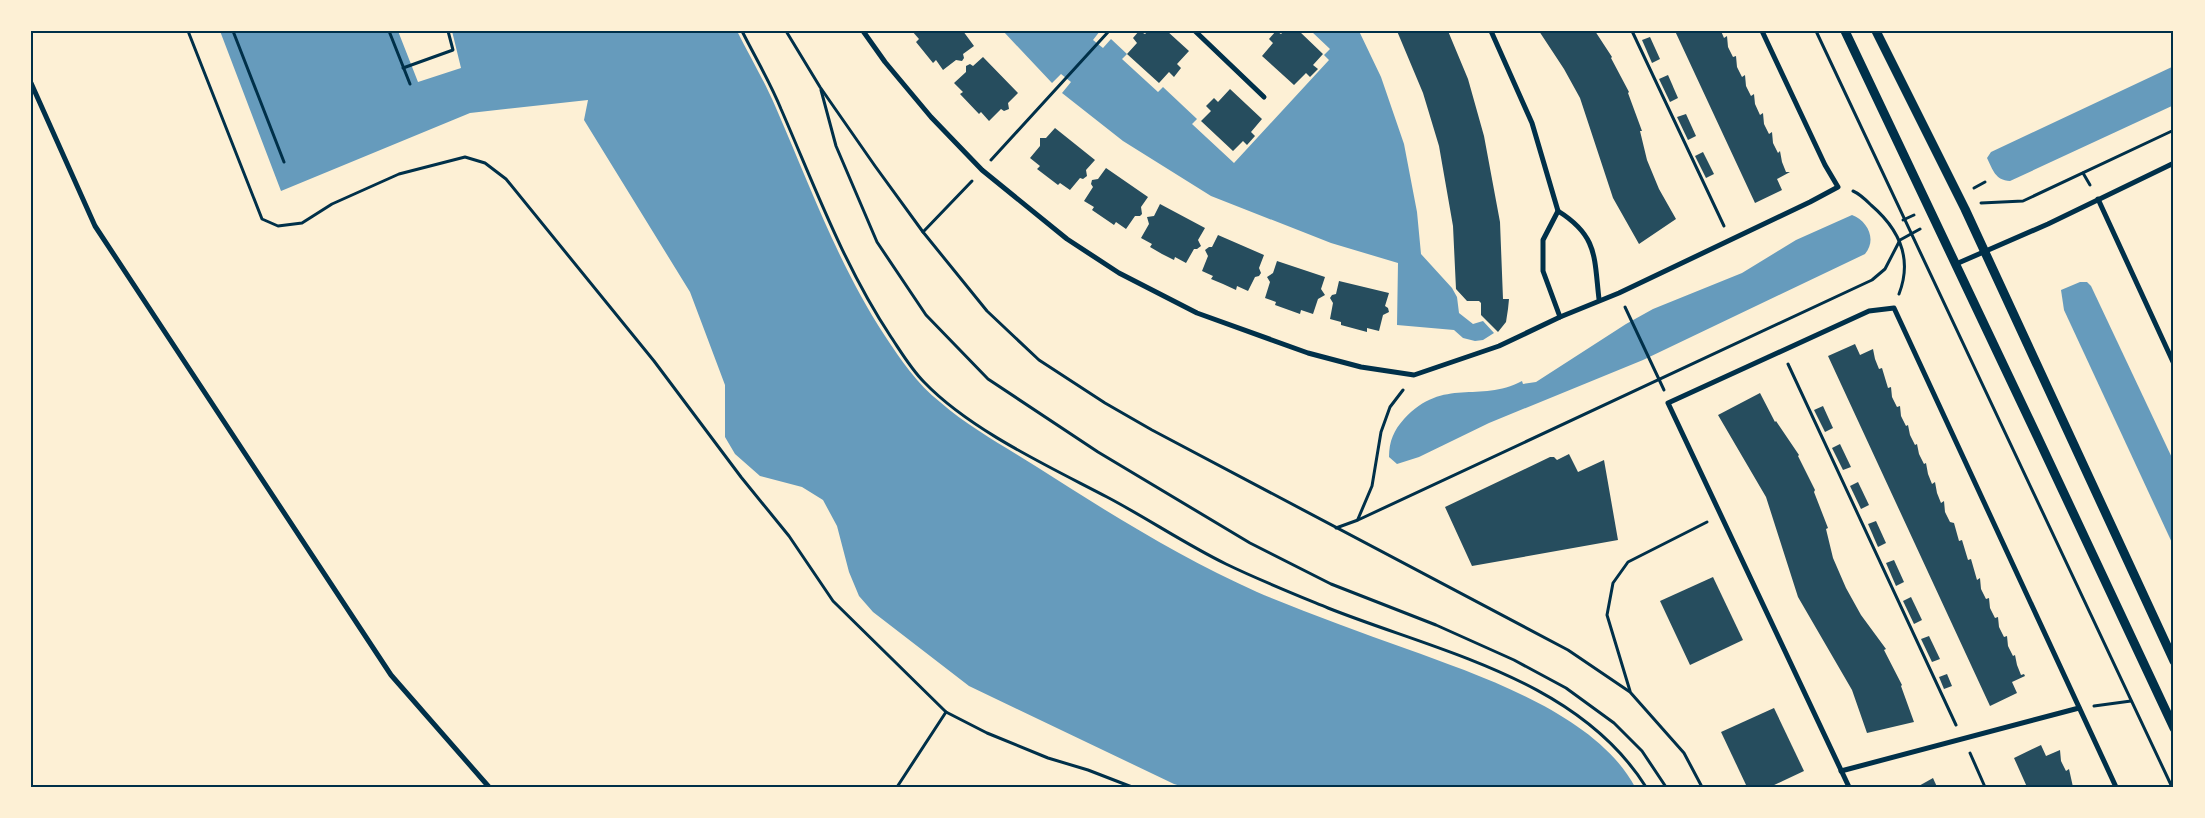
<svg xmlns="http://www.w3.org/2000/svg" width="2205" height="818" font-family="Arial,sans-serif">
	<rect width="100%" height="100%" fill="#fdf0d5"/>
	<!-- water -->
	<g fill="#669bbc">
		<path d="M220,31H398L418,82L461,68L452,31H737C750,57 765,82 776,108C810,186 838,264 885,336C901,360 917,384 940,402C970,428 1004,446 1037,467C1107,512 1181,558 1257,592C1306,613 1357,631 1407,649C1481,676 1596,714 1635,787H1184L1174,784L969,686L873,612L859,596L849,572L837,526L823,500L802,487L760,476L735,454L725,437V385L690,292L584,120L588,100L470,113L281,191Z"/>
		<path d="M1003,31H1100L1093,40L1103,48L1111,39L1127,54L1122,59L1158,92L1163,87L1197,119L1192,124L1234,163L1329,60L1324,55L1330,49L1311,31H1359L1381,77L1404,144L1417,212L1421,254L1452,288L1457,297L1459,313L1473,324L1483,321L1494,333L1483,340L1475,341L1463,338L1454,330L1397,325L1398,263L1331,243L1211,196L1123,141L1062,93L1071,82L1061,74L1052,83Z"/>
		<path d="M2174,66V105L2010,181C1995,180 1993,170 1987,158L1991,152Z"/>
		<path d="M1852,215C1868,221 1877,240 1865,254L1643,360L1489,423L1419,457L1397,464L1389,457C1389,441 1394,430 1404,419C1444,376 1479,404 1522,381L1523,384L1536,382L1626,324L1653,309L1742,273L1796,240Z"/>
		<path d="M2080,282H2087L2091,286L2174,462V547L2064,310L2061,290Z"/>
	</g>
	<!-- building -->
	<g fill="#264d5e">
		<path d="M912,31H963L974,46L963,54L964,58L962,61L956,60L943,70L936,60L933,63L916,42L919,39Z"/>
		<path d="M1139,31L1145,34L1148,31H1167L1189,51L1177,64L1181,68L1174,77L1169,72L1159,83L1127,54L1137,43L1133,38Z"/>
		<path d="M1276,31L1281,34L1284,31H1299L1323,54L1313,65L1318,69L1310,77L1306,73L1294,85L1262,56L1273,43L1269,39Z"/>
		<path d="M1397,31H1448L1468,79L1484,136L1500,222L1503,299H1509L1508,309L1506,322L1498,332L1481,315V303L1479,301H1467L1456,289L1453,226L1439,146L1423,93Z"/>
		<path d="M1539,31H1595L1612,57L1611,58L1629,92L1628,93L1642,131H1640L1647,160L1659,189L1676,219L1639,244L1613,198L1580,98L1564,69Z"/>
		<path d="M1675,31H1721L1724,38L1727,36L1728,47L1733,57L1736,56L1737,67L1742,77L1745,75L1746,86L1751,96L1754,94L1755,104L1760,115L1763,113L1764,124L1769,134L1772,132L1773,143L1778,153L1780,151L1782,162L1786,172H1790L1777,179L1782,190L1755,203Z"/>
		<path d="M1650,37L1660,59L1652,63L1642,40Z"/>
		<path d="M983,57L1018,93L1008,103L1009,109L1004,111L1001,109L989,121L981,112L979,114L960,94L963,92L954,83L966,72V66L970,64L973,66Z"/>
		<path d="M1668,75L1678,98L1670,102L1659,79Z"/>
		<path d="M1230,89L1262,119L1251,132L1255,136L1247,145L1243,141L1233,151L1201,121L1211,111L1206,106L1214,98L1218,102Z"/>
		<path d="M1686,114L1696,136L1688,140L1677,117Z"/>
		<path d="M1055,128L1095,160L1086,170L1087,176L1083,179L1080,178L1070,190L1060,183L1058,185L1037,169L1040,166L1030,158L1040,146V138H1046Z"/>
		<path d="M1703,152L1714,174L1706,178L1695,156Z"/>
		<path d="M1106,168L1148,197L1141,207L1142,214L1140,216H1135L1126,229L1116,222L1114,225L1092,210L1094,207L1084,201L1093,187L1091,184L1092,180L1098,179Z"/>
		<path d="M1160,204L1205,228L1198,240L1201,246L1197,249H1194L1186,263L1175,257L1174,260L1162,254L1150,247L1152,244L1141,238L1149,224L1147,217L1154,216Z"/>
		<path d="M1218,235L1264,255L1259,268L1261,273L1259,276L1255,277L1248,291L1237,286L1236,290L1223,284L1211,279L1213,276L1202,271L1208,256L1205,250L1209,247H1212Z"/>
		<path d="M1277,261L1325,277L1321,289L1325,295L1318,299L1313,314L1301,310L1300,314L1275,305L1276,302L1265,298L1270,282L1267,277L1273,273Z"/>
		<path d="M1339,281L1389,293L1385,306L1388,308L1389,312L1383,315L1379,331L1367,328V332L1341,325V322L1330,319L1333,303L1330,298L1332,295L1336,294Z"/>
		<path d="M1855,344L1860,355L1873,349L1875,359L1879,369L1882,368L1888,388L1891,387L1892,397L1897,407L1900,406L1901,416L1906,426L1908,425L1910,435L1915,445L1917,444L1919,454L1924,464L1926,463L1928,474L1932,484L1935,482L1937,493L1941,503L1944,501L1945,512L1950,522L1954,523L1959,541L1962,540L1968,560L1971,559L1977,580L1980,578L1981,589L1986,599L1989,598L1990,608L1995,618L1998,617L1999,627L2004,637L2007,636L2008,646L2013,656L2015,655L2017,665L2021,675L2024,674L2025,676L2012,682L2017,693L1990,706L1828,356Z"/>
		<path d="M1760,393L1775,422L1776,421L1799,455L1798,456L1815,490L1814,492L1828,528L1826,529L1833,558L1846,588L1861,615L1886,649L1884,650L1902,685L1901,686L1914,722L1867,733L1852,690L1798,597L1766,497L1718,415Z"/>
		<path d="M1823,406L1833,428L1825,432L1814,410Z"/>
		<path d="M1840,444L1851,467L1843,470L1832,448Z"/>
		<path d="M1569,454L1578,472L1604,460L1618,540L1472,566L1445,507L1550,457H1554L1557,460Z"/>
		<path d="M1858,482L1869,505L1861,509L1850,486Z"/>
		<path d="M1876,521L1886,543L1878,547L1868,524Z"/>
		<path d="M1894,560L1904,582L1896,586L1886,563Z"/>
		<path d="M1713,577L1743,640L1690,665L1660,601Z"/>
		<path d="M1911,597L1922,620L1914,624L1903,601Z"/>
		<path d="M1929,636L1940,659L1932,662L1921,639Z"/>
		<path d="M1947,674L1952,686L1944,689L1939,677Z"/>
		<path d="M1774,708L1804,771L1770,787H1747L1721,732Z"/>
		<path d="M2041,745L2046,756L2060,750L2061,761L2066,771L2069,769L2073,787H2027L2014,758Z"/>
		<path d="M1933,778L1937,787H1917Z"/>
	</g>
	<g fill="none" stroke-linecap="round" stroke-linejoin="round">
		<!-- path -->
		<g stroke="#003049" stroke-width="3">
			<path d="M188,31L262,219L278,226L302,223L332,204L399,174L465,157L485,163L506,179L654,361L741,477L789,536L833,601L946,712L987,733L1048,758L1088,770L1132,787"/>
			<path d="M233,31L284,162"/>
			<path d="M389,31L410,84"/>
			<path d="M742,31C755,57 770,82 781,109C815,187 844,266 891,337C901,352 911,369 924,382C970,430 1048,466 1107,497C1147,518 1185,544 1226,564C1259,580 1294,594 1328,608C1439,652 1578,679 1646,787"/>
			<path d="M786,31L820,87L875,166L923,232L987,311L1039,360L1105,403L1152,430L1568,650L1630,692L1684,753L1702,787"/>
			<path d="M1632,31L1724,226"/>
			<path d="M1816,31L2172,787"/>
			<path d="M403,68L453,50L448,31"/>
			<path d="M821,90L836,146L877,242L926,315L988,379L1098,452L1250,543L1331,584L1436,625L1514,660L1566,688L1614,723L1642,751L1666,787"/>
			<path d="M991,160L1109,31"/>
			<path d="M2083,173L2090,185"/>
			<path d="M1974,188L1985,182"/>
			<path d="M1853,191C1860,194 1866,200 1871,205C1899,229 1913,258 1899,294"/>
			<path d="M1981,203L2023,201L2174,130"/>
			<path d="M1903,220L1914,215"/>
			<path d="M923,232L972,181"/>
			<path d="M1625,307L1664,390"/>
			<path d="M1788,364L1956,725"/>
			<path d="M1358,519L1372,486L1381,432L1390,407L1403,390"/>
			<path d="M1336,528L1358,520L1872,280L1885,269L1900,240L1920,229"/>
			<path d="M1630,691L1607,615L1613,583L1628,562L1707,522"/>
			<path d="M2094,706L2131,701"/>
			<path d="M1970,753L1985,787"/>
			<path d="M897,787L946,712"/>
		</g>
		<!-- minor -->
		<g stroke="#003049" stroke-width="5">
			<path d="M863,31L885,62L931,117L982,170L1067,239L1119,273L1197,313L1308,353L1361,367L1414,375L1499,346L1560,317L1619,293L1810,202L1838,187L1825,165L1762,31"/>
			<path d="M1195,31L1264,97"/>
			<path d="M1491,31L1532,123L1558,211C1598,236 1594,257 1599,299"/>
			<path d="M31,83L95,226L391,675L489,787"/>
			<path d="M2098,199L2174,364"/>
			<path d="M1558,211L1543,240V271L1560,317"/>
			<path d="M1956,264L2048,224L2174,163"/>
			<path d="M1841,771L2079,708"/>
			<path d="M1849,787L1668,403L1869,311L1894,308L2116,787"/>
		</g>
		<!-- tertiary -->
		<g stroke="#003049" stroke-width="9">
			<path d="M1845,31L2038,438L2174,728"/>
			<path d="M1876,31L1965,209L2174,661"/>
		</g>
	</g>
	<!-- border -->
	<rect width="2205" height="818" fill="none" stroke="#fdf0d5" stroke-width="65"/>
	<rect x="32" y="32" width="2140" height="754" fill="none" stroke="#003049" stroke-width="2"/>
</svg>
